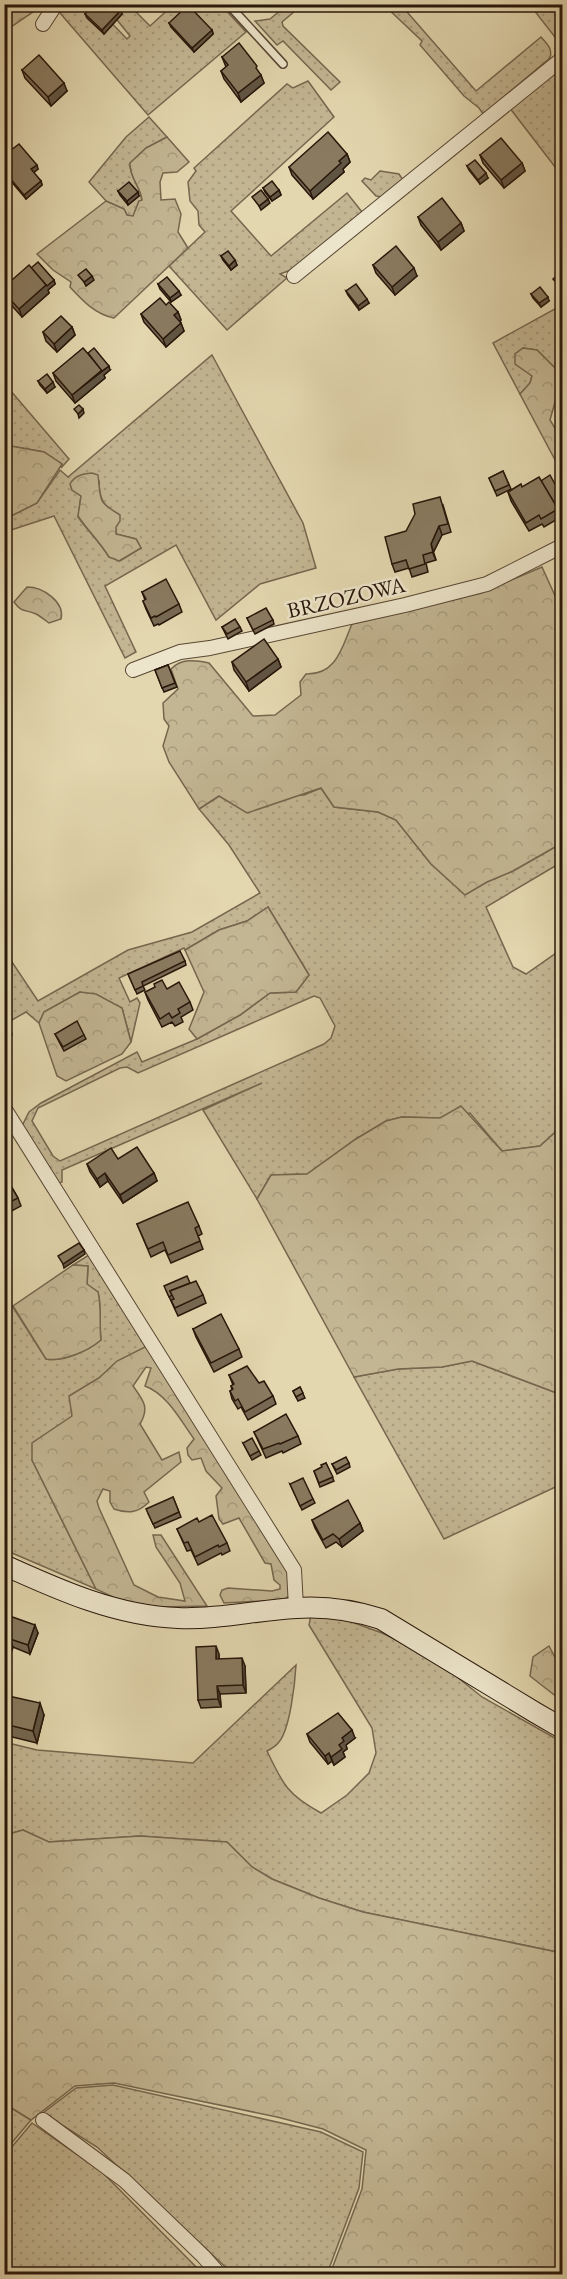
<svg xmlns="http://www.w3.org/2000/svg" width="567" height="2279" font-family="'EB Garamond',serif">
	<defs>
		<pattern id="grass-dots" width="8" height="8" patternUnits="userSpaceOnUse" patternTransform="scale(1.5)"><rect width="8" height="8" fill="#c3b693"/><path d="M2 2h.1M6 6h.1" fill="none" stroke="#a89c7d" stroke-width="1.8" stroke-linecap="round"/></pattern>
		<pattern id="forest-crowns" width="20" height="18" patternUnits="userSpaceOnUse" patternTransform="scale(1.5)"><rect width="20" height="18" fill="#c3b693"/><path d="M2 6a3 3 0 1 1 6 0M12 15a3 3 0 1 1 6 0" fill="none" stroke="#a89c7d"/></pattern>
	</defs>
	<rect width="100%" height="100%" fill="#e3d7af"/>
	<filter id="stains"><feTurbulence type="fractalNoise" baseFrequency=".00333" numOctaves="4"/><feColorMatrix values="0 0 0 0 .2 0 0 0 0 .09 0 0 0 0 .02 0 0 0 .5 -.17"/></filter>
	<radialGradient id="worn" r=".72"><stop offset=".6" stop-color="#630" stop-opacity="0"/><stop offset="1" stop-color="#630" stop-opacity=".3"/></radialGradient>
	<!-- grass -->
	<g fill="url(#grass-dots)" stroke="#76664e" stroke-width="1.5" fill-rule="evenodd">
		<path d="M288,4L302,5L282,22L283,26L340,82L331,90L283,41L277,45L255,21L270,19Z"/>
		<path d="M68,5H94L127,39L130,36L105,5H129L150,26L173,5H221L246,32L148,115L60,13Z"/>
		<path d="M384,5H401L476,91L541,37C546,43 553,48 550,58L483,114L479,108L464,96L420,45L422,41Z"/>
		<path d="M530,5H562V43L558,41Z"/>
		<path d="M562,61V176L509,107Z"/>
		<path d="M308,81L334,117L231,211L271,256L347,193L362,212L299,267L280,274L287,278L227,330L169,266L205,232L199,225L198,211L190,201L188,182L196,171L194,168L287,84L293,88Z"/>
		<path d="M149,117L167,137L146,148L130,163C129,177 141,187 142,201H139L133,217L127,215L124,209L106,201L89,182L126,137Z"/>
		<path d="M380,171L399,174L403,180L382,197L376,196L362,181L365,178L371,180Z"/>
		<path d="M562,305V366L554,367L537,350L523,348L515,354L532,376L530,383L520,394L493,343Z"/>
		<path d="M212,355L303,523L316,568L260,584L216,620L176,545L105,586L136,652L125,658L54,516L5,532V519L37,503L60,470L68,477ZM99,481C99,495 102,506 115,512L116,534L136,539L141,548L120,561L109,557C100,542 88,531 78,517L81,496L72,490Z"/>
		<path d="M4,383L69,459L61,468L62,464L44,452L5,445Z"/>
		<path d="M321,788L334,807L378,812L396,820L431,864L465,894L487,882L513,871L562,843V862L486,907L513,967L526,974L562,949V1126L540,1146L502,1151L470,1113L440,1118L402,1117L386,1121L356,1139L307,1174L271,1175L257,1199L203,1110L262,1083L62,1170V1182L59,1183L22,1126L29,1112L41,1103L137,1052L142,1062L197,1039L240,1015L270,993L296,992L309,975L268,907L247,921L219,930L185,950L184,948L119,978L130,1002L137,998L140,1003L131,1042L122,1008L80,992L44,1012L39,1023L26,1012L5,1024L4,950L38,1001L128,950L192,932L260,893L229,845L199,809L219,796L304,795ZM314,996L320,998L335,1026L331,1038L324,1044L60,1161L53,1156L32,1121L38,1108L120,1068L127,1067L138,1073Z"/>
		<path d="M92,1253L153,1349L118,1361L99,1378L70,1396L72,1416L32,1460L96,1589L5,1550L4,1293L46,1359C63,1362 88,1351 101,1340C99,1324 102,1308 98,1292L87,1285L88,1266L73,1265Z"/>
		<path d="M472,1361L562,1395V1484L444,1539L354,1377L398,1369L442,1367Z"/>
		<path d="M311,1615L349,1621L382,1633L432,1657L482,1697L562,1742V1953L363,1912L319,1898L272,1879L252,1867L227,1842L140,1836L48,1842L23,1830L5,1835L4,1742L37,1750L193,1763L296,1665C295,1683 290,1729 279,1742C276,1746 271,1749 267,1751C283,1785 288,1795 321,1813L347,1795L369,1773L376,1753L372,1728L309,1625Z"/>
		<path d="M113,2085L321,2132L363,2152L359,2188L327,2274H233L97,2147L43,2113L76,2088Z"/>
		<path d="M5,2104L31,2120L5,2151Z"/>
		<path d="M32,2123L103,2173L203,2274H5V2155Z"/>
	</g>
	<!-- forest -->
	<g fill="url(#forest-crowns)" stroke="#76664e" stroke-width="1.5">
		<path d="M5,4H43V5L5,31Z"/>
		<path d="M167,137L189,162L177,172L163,173L160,182L161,200L175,199L181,214L178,232L188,248L114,318C95,314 83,301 70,287L71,282L53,270L37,254L106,201L124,209L127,215L133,216L139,201L142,200C141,187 129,177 130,163L146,148Z"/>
		<path d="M523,348L537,350L554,367L562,366V384L559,388L550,420L562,440V473L520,394L530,383L532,376L515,364V354Z"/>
		<path d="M5,445L44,452L62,464L37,503L5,519Z"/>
		<path d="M92,473L98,475C101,501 97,501 120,515V521L116,527V534L136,539L141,548L119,561L109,557C100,542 88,531 78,516L81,496L72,490L70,484C75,475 83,474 92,473Z"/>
		<path d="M542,567L557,600L562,598V843L513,871L487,882L465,895L431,864L396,820L378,812L334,807L321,788L247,813L219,796L199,809L169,762L163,746L169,726L164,719L163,703L178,689L171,669C181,658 196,660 209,663L253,716L275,715L301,695L300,682L306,674C337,675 342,647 352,624L481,593Z"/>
		<path d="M27,587C43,587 65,602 61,619L49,623C45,620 40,616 36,614C24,609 22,613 14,602Z"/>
		<path d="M268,907L309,975L296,992L270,993L240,1015L197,1039L189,1029L204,992L185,950L219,930L247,921Z"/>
		<path d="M80,992L96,994L122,1008L131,1042L122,1054L66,1081L57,1076L39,1023L44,1012Z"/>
		<path d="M461,1106L502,1151L540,1146L562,1126V1395L472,1361L442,1367L398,1369L354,1377L257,1199L271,1175L307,1174L356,1139L386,1121L402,1117L440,1118Z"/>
		<path d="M73,1265L88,1266L87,1284L98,1292C102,1308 99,1324 101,1340C88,1351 63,1362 46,1359L13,1306Z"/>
		<path d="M145,1347L153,1349L290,1574L289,1596L283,1600L224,1603L220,1595L222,1590L228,1588L272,1591L280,1589V1585L274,1580L271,1564L265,1563L239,1518L223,1524L219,1519L216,1496L222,1488L206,1471L201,1458L192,1460L188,1455L187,1448L194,1439C181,1421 167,1394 145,1386L151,1368L146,1367L133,1386C143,1400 150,1407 140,1424L162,1460L179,1452L181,1462L144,1492L149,1502C138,1513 128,1514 114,1509L110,1502V1491L103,1489L97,1501L99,1508L134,1585L158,1597L185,1601L180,1583L156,1547L153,1535H161L207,1606L160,1607L146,1605L119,1600L96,1589L32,1460V1443L72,1416L69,1396L99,1378L117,1361Z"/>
		<path d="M549,1646L556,1659L562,1655V1701L530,1676L533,1657Z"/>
		<path d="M23,1830L49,1842L140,1836L227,1842L252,1867L272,1879L319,1898L363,1912L562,1953V2274H330L362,2189L366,2150L323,2129L277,2117L114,2083L75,2086L31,2120L5,2104V1835Z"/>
	</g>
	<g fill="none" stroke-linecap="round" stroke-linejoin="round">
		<defs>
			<path id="lane" d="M228,4L283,64"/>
			<g id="street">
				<path d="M43,24L56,4"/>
				<path d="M294,276L562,59"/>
				<path d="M133,670L180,652L210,648L405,605L487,584L562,546"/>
				<path d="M4,1108L294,1570L296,1607"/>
				<path d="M43,2120L124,2180L203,2256L219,2274"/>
			</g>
			<path id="secondary" d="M4,1565C59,1590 117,1616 178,1618C217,1620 257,1610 296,1608C325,1606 353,1610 381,1619L536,1713L562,1728"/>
		</defs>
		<!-- lane casing -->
		<use href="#lane" stroke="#574633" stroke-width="10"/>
		<!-- street casing -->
		<use href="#street" stroke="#574633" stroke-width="16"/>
		<!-- secondary casing -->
		<use href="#secondary" stroke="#28160a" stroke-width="22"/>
		<!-- lane -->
		<use href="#lane" stroke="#ede5cb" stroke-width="7"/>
		<!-- street -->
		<use href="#street" stroke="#ede5cb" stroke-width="14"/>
		<!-- secondary -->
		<use href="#secondary" stroke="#ede5cb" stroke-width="20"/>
	</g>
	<!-- wall -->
	<g fill="#766953" stroke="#28160a" stroke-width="1.5">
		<path d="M121,10L122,14L104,34L87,18L85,14Z"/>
		<path d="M169,23L212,30L213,34L194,52L171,27Z"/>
		<path d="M222,57L260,74L264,83L241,102L224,79L221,71L226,67Z"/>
		<path d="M22,70L67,91L51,106L25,78Z"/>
		<path d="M4,148L11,150L38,169L33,173L41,181L42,185L26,199L4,173Z"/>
		<path d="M347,154L350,162L343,169L344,172L313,199L292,175L289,167Z"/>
		<path d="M480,155L522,163L525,171L504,188L483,163Z"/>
		<path d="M467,166L488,178L480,184L469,170Z"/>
		<path d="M263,188L279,190L281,195L272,201L265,192Z"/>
		<path d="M118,191L139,196L128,205L120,195Z"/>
		<path d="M418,217L461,223L464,231L441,250L421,225Z"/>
		<path d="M221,256L237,265L231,270L223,260Z"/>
		<path d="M373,265L417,276L395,295L376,273Z"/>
		<path d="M31,268L54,280L55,284L48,290L49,293L22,317L4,297V287Z"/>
		<path d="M158,284L181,295L171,302L160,289Z"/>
		<path d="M346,291L369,303L359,310L348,295Z"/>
		<path d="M531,294L549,301L541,307L533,298Z"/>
		<path d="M166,305L178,312L181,320L180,321L184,331L166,347L144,322L141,314Z"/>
		<path d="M72,327L75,335L57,352L46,341L43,332Z"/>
		<path d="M110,370L104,375L105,378L75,403L56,381L53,373Z"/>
		<path d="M38,381L55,387L47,393L40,385Z"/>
		<path d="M503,471L511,489L497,496L489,478Z"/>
		<path d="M541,481L562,497V509L559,512L561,517L544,527L542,524L529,531L511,501L508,492Z"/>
		<path d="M443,505L451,532L442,535L433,553L436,560L426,563L428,572L412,577L409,568L395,572L392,564Z"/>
		<path d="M142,592L179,604L182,612L159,625L158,624L154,626L146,609L143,601L145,600Z"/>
		<path d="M247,618L273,620L274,624L255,634Z"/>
		<path d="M222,627H240L242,631L228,639Z"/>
		<path d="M278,659L281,667L249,691L234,670L232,662Z"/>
		<path d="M168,665L177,687L164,692L155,670Z"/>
		<path d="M185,961L186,965L143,986L145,990L137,994L128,974Z"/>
		<path d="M167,989L190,1002L193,1010L181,1017L183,1022L175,1026L172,1022L162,1027L148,1000L145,992Z"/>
		<path d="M55,1034L84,1035L86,1039L64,1051Z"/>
		<path d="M118,1159L154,1173L157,1181L123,1203L108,1181L100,1187L90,1172L87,1164Z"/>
		<path d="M4,1174L18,1198L21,1206L4,1215Z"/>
		<path d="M137,1224L199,1226L202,1234L198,1236L203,1249L171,1263L165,1250L151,1257Z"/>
		<path d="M190,1283L203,1295L206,1303L178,1316L166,1290Z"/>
		<path d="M193,1329L239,1349L242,1357L214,1372L196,1337Z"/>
		<path d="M229,1375L259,1383L273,1396L276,1404L248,1420L241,1407L238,1409L232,1399L230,1391L232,1390L231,1386L233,1385Z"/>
		<path d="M300,1387L305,1398L298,1401L293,1391Z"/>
		<path d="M254,1432L298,1436L301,1444L283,1453L282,1451L266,1458Z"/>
		<path d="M243,1443L259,1451L261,1455L252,1460Z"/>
		<path d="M326,1463L334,1481L320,1487L314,1471L322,1467Z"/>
		<path d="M349,1463L350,1467L337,1474L332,1464Z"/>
		<path d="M290,1484L313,1499L315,1503L302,1510Z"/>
		<path d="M173,1497L181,1517L155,1528L148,1513Z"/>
		<path d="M312,1520L360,1523L363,1531L342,1547L336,1542L326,1548L315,1528Z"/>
		<path d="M199,1522L227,1543L230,1551L222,1555L221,1553L198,1565L191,1550L187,1551L177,1529Z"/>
		<path d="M4,1614L38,1633L30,1654L13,1647L5,1671L6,1676L5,1681Z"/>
		<path d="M219,1654V1659L245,1666L246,1693L220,1694L221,1707L201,1708L198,1700Z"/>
		<path d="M4,1695L44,1715L37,1743L4,1735Z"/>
		<path d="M307,1734L355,1738L346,1745L347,1749L343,1752L345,1757L334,1765L332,1761L328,1764L310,1742Z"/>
	</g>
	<!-- shaded-wall -->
	<g fill="#605543" stroke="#28160a" stroke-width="1.5">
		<path d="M121,10L122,14L104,34L102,30Z"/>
		<path d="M212,30L213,34L194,52L192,48Z"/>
		<path d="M261,75L264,83L241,102L238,93Z"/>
		<path d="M64,83L67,91L51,106L48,97Z"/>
		<path d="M347,154L350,162L343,169L344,172L313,199L310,191L339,161Z"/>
		<path d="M522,163L525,171L504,188L501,180Z"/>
		<path d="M37,165L38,169L32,174L31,169Z"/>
		<path d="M486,173L488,178L480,184L478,180Z"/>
		<path d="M41,181L42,185L26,199L24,195Z"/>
		<path d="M279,190L281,195L272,201L270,197Z"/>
		<path d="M138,192L139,196L128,205L127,201Z"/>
		<path d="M268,199L270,203L261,210L259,206Z"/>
		<path d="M461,223L464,231L441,250L438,242Z"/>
		<path d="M235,260L237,265L231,270L229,266Z"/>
		<path d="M414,268L417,276L395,295L392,287Z"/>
		<path d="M92,276L94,280L86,286L84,282Z"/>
		<path d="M54,280L55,284L48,290L49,293L22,317L19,309L46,285Z"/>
		<path d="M562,283V289L560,291L559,286Z"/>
		<path d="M179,291L181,295L171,302L170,298Z"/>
		<path d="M548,297L549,301L541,307L539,303Z"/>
		<path d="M367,299L369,303L359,310L358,306Z"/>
		<path d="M178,312L181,320L177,323L174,315Z"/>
		<path d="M181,323L184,331L166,347L163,339Z"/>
		<path d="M72,327L75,335L57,352L54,344Z"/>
		<path d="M109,366L110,370L104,375L105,378L75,403L72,395Z"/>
		<path d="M53,382L55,387L47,393L45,389Z"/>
		<path d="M83,409L84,413L79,418L78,414Z"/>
		<path d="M439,526L442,535L433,553L436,560L431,544Z"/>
		<path d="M278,659L281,667L249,691L246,682Z"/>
		<path d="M11,1031L12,1035L4,1040V1035Z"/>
		<path d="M105,1173L108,1181L100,1187L97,1179Z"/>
		<path d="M154,1173L157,1181L123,1203L120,1195Z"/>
		<path d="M84,1250L85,1254L64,1268L63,1264Z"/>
		<path d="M360,1523L363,1531L342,1547L339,1539Z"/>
		<path d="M35,1625L38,1633L30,1654L28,1645Z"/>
		<path d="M10,1639L13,1647L5,1671L6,1676L5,1681L4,1655Z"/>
		<path d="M216,1646L219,1654V1667L216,1659Z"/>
		<path d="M242,1658L245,1666L246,1693L243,1685Z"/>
		<path d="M217,1686L220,1694L221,1707L218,1699Z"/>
		<path d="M40,1703L44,1715L37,1743L33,1731Z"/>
		<path d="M352,1730L355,1738L346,1745L347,1749L343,1752L345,1757L334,1765L331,1757L342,1738Z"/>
		<path d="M329,1753L332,1761L328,1764L325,1756Z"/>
	</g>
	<!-- building -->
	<g fill="#897a60" stroke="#28160a" stroke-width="1.5">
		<path d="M94,4H114L121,10L102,30L85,14Z"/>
		<path d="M188,5L212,30L192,48L169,23Z"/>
		<path d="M239,43L257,66L256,68L261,75L238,93L221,71L228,65L222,57Z"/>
		<path d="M39,55L64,83L48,97L22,70Z"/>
		<path d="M328,132L347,154L339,161L341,163L310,191L289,167Z"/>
		<path d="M501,138L522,163L501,180L480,155Z"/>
		<path d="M19,144L37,165L31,169L41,181L24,195L4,171V148L7,146L11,150Z"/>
		<path d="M475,160L486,173L478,180L467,166Z"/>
		<path d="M272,181L279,190L270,197L263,188Z"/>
		<path d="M129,182L138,192L127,201L118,191Z"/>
		<path d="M261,190L268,199L259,206L252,197Z"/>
		<path d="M442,198L461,223L438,242L418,217Z"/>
		<path d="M396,246L414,268L392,287L373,265Z"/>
		<path d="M228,251L235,260L229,266L221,256Z"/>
		<path d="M38,262L54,280L47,286L31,268Z"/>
		<path d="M29,265L46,285L19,309L4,293V287Z"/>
		<path d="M86,269L92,276L84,282L78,275Z"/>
		<path d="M562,271V283L559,286L553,279Z"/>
		<path d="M167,277L179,291L170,298L158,284Z"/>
		<path d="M356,284L367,299L358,306L346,291Z"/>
		<path d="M540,287L548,297L539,303L531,294Z"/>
		<path d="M160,298L166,305L169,302L178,312L174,315L181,323L163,339L141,314Z"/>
		<path d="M61,316L72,327L54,344L43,332Z"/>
		<path d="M83,348L102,370L72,395L53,373Z"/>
		<path d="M94,348L109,366L102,371L88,353Z"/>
		<path d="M47,374L53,382L45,389L38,381Z"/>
		<path d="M79,405L83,409L78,414L74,409Z"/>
		<path d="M503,471L509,485L495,491L489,478Z"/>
		<path d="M550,475L562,497V504L557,508L541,481Z"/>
		<path d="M539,477L558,509L541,519L539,515L526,523L508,492L521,484L522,487Z"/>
		<path d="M440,497L448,524L439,526L431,544L433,552L423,555L425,564L409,569L406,560L392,564L385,537L406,531L415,514L413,504Z"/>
		<path d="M166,579L179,604L156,617L155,616L151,618L143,601L146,599L142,592Z"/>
		<path d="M266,608L273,620L253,630L247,618Z"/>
		<path d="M235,619L240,627L227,634L222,627Z"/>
		<path d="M264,639L278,659L246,682L232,662Z"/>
		<path d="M168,665L175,683L162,688L155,670Z"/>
		<path d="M180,951L185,961L142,982L143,986L135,990L128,974Z"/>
		<path d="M162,980L167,989L179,982L190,1002L178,1009L180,1013L172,1018L169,1013L160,1019L145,992L155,987L154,984Z"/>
		<path d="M4,1021L11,1031L4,1035Z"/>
		<path d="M77,1021L84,1035L63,1047L55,1034Z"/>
		<path d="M137,1147L154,1173L120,1195L105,1173L97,1179L87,1164L111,1148L118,1159Z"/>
		<path d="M4,1174L18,1198L4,1205Z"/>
		<path d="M188,1202L199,1226L195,1228L200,1241L168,1255L163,1242L148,1249L137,1224Z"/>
		<path d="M79,1243L84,1250L63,1264L58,1256Z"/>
		<path d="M187,1276L190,1283L170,1291L172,1295L169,1297L164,1286Z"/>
		<path d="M196,1281L203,1295L175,1308L171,1300L174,1299L170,1291Z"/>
		<path d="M221,1314L239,1349L211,1363L193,1329Z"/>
		<path d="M247,1366L259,1383L264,1381L273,1396L245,1412L238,1399L235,1401L230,1391L233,1389L231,1386L234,1384L229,1375Z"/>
		<path d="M300,1387L303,1393L296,1397L293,1391Z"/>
		<path d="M286,1414L298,1436L280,1444L279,1443L263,1449L254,1432Z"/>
		<path d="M252,1438L259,1451L250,1456L243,1443Z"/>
		<path d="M346,1457L349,1463L336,1470L332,1464Z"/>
		<path d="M326,1463L333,1477L319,1483L314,1471L322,1467L321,1465Z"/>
		<path d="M303,1478L313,1499L300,1506L290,1484Z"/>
		<path d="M173,1497L179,1512L153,1524L146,1509Z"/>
		<path d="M348,1500L360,1523L339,1539L333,1534L323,1540L312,1520Z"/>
		<path d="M212,1515L227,1543L219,1547L218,1545L195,1557L188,1542L184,1543L177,1529L197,1518L199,1522Z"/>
		<path d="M4,1614L35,1625L28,1645L10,1639L4,1655Z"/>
		<path d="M216,1646V1659L242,1658L243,1685L217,1686L218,1699L198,1700L196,1647Z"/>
		<path d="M4,1695L40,1703L33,1731L4,1724Z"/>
		<path d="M338,1713L352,1730L342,1738L344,1741L339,1745L342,1749L331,1757L329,1753L325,1756L307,1734Z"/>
	</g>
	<g text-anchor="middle" stroke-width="5" stroke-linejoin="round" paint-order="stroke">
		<!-- street labels -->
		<g font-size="22" fill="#28160a" stroke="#ede5cb">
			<text transform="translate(346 597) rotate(-13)" y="8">BRZOZOWA</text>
		</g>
	</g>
	<!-- margin -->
	<rect width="567" height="2279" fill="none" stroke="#e3d7af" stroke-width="24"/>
	<rect x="6" y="6" width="555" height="2267" fill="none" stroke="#28160a" stroke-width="3"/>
	<rect x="12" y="12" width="543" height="2255" fill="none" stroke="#28160a" stroke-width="1.5"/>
	<rect width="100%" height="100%" filter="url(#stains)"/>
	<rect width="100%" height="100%" fill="url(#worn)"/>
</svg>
